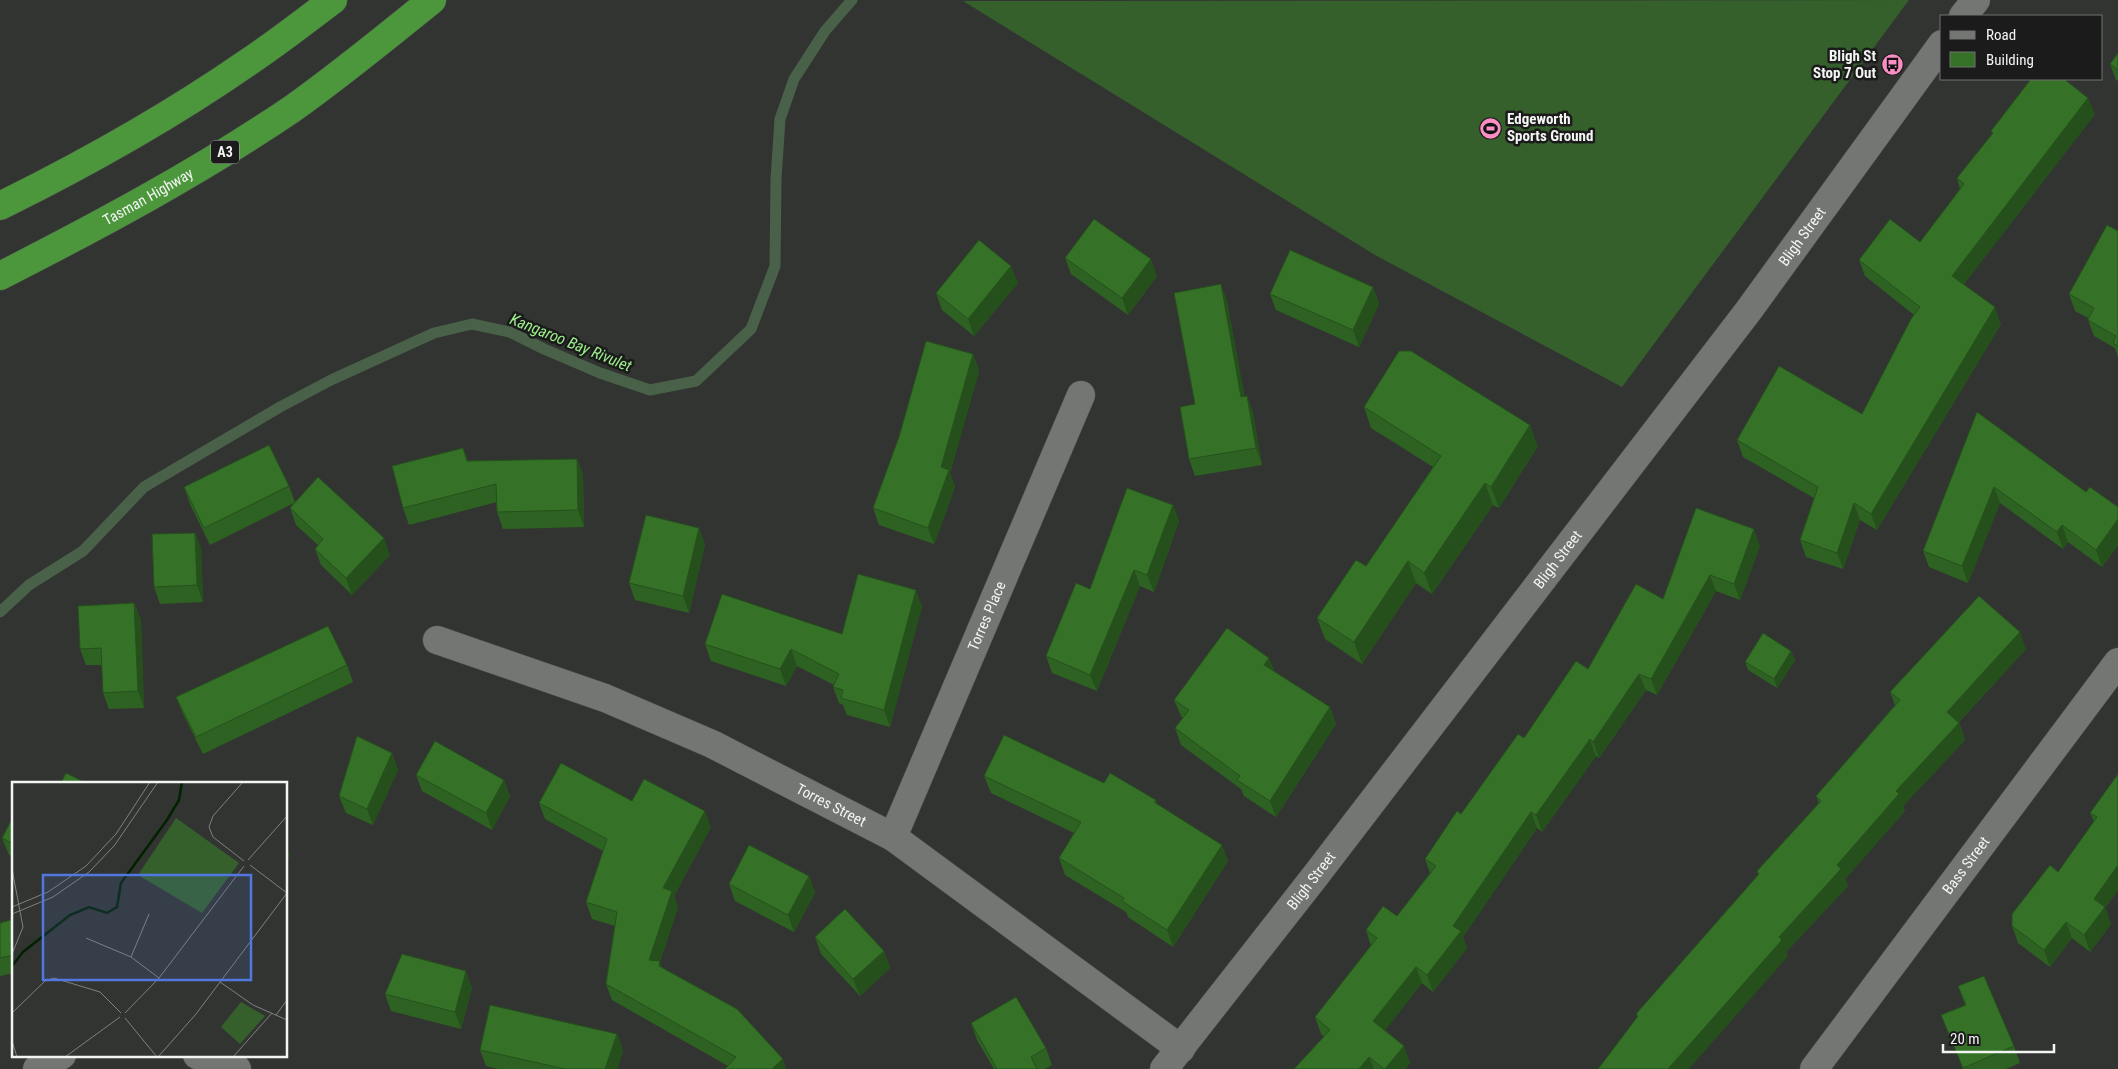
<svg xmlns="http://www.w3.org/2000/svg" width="2118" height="1069" font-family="'Roboto Condensed',sans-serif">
	<rect width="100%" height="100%" fill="#323431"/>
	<!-- garden -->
	<path fill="#35602c" d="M1909,0L1622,387L1375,255L963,1Z"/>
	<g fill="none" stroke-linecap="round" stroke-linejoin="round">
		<!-- stream -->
		<path stroke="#4a6149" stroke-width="11" d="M0,612L29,585L83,551L144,487L280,407L331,380L434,333L472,324L510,332L544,349L600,373L650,390L696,381L751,329L775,266L776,179L780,119L794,79L825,31L852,0"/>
		<defs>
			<g id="minor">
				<path d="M1963,16L1976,0"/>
				<path id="s1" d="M437,640L605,698L712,744L893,837L1181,1049"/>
				<path id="s2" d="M893,837L1081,395"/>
				<path d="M197,1055L237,1069"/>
				<path d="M37,1069L62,1055"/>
				<path id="s3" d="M1164,1069L1316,875L1749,310L1942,44"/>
				<path id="s4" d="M1814,1069L2118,662"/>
			</g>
			<g id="motorway">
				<path d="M0,206C85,164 169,117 247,63C277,43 305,21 333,0"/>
				<path id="s5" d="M0,276C100,225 199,172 292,109C340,75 386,37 432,0"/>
			</g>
		</defs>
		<!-- minor casing -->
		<use href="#minor" stroke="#4e504d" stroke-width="29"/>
		<!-- motorway casing -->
		<use href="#motorway" stroke="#4e504d" stroke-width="29"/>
		<!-- minor -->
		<use href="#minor" stroke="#737673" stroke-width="28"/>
		<!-- motorway -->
		<use href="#motorway" stroke="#4c973c" stroke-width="28"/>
	</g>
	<!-- wall -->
	<g fill="#2e6222">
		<path d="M2118,53V81L2116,80L2110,64Z"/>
		<path d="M2095,114L1964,284L2001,324L1877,530L1860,520L1843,569L1806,557L1800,540L1814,498L1743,457L1737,440L1862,414L1914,315L1865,276L1859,260L1920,242L1960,189L1957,178L1992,134L1991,131Z"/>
		<path d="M2118,231V357L2115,348L2094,336L2088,320V318L2075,311L2069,294Z"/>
		<path d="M1065,258L1157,276L1128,315L1071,274Z"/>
		<path d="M1018,283L974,336L942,310L936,293Z"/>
		<path d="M1373,287L1379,304L1359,347L1276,310L1270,294Z"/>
		<path d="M1227,301L1244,396H1247L1253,413L1262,465L1195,476L1189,459L1195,404Z"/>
		<path d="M973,354L979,371L950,473L955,487L934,544L879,525L873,508Z"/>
		<path d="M1364,407L1538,446L1499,508L1493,505L1432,594L1416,583L1362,664L1325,639L1317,618L1366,566L1433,467L1371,428Z"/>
		<path d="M1977,412L2086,492L2118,507V545L2102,567L2068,542L2063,549L2000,503L1968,583L1929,567L1923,551Z"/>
		<path d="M463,448L468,461L577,459L583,475L584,527L503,529L497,512V502L409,525L403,508Z"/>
		<path d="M289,486L295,502L390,555L352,595L321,565L315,549L318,545L296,525L290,508L294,503L210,545L190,504L184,487Z"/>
		<path d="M1173,505L1179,521L1154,592L1140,586L1097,691L1052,673L1046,656L1090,589Z"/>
		<path d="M699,528L705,545L689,613L635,600L629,583Z"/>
		<path d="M195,533L201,549L203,602L160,604L154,587Z"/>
		<path d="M1760,546L1740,600L1716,591L1657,695L1646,690L1599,758L1596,756L1542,832L1537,828L1463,937L1467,948L1433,992L1422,983L1385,1030L1404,1046L1410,1063L1405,1069H1294L1324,1037L1321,1034L1315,1017L1371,946L1366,930L1397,916L1430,873L1425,859L1461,814L1524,738L1588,669L1663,599Z"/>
		<path d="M134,603L141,620L144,708L109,709L103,693L102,665H86L80,649Z"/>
		<path d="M922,606L890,727L847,715L843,705L839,703L833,687L834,685L797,666L786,686L711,661L705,644L842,634Z"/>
		<path d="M2026,649L1959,722L1965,740L1903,806L1905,811L1845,879L1848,886L1786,952L1788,956L1637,1017L1636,1014L1758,875L1757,871L1819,803L1816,796L1895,705L1890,692Z"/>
		<path d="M1791,651L1795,660L1777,688L1748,670L1745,662Z"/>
		<path d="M1269,658L1274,671L1330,707L1336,724L1276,817L1244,796L1241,789L1181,745L1175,728L1183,718L1181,716L1174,700Z"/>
		<path d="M347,665L353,682L203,754L183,714L176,697Z"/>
		<path d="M392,753L398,770L373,825L346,813L339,796Z"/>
		<path d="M2118,774V890L2105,908L2111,924L2090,952L2072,938L2050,967L2018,943L2012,926L2058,872L2094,822L2090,813Z"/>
		<path d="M416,775L504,780L510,796L492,830L422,791Z"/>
		<path d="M984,776L1104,783L1156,800L1157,804L1228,861L1173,947L1128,917L1126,912L1065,875L1059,858L1074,833L991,793Z"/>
		<path d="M632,801L711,827L674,896L678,907L660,962L662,967L783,1059L728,1066L612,1000L606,984L615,926L592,919L586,902L603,851L545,819L539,803Z"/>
		<path d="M14,815V857L9,855L2,838Z"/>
		<path d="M809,876L815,893L794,932L735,901L729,884Z"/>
		<path d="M14,919V973L0,976V923Z"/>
		<path d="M815,937L884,951L890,968L860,996L821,954Z"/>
		<path d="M1958,986L2014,1046L2020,1063L2006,1069H1963L1941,1015L1965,1005Z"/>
		<path d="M472,988L461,1029L391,1011L385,994Z"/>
		<path d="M971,1023L1046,1048L1052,1065L1045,1069H994L977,1040Z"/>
		<path d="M617,1034L623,1051L617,1069H498L486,1066L480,1050Z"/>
	</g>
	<!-- shaded-wall -->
	<g fill="#25501c">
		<path d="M2088,98L2095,114L1958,292L1952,276Z"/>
		<path d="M1151,259L1157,276L1128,315L1122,298Z"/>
		<path d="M1011,266L1018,283L974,336L968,319Z"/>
		<path d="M1221,284L1227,301L1248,414L1241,397Z"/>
		<path d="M1373,287L1379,304L1359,347L1353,330Z"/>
		<path d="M1995,307L2001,324L1877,530L1871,514Z"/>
		<path d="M973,354L979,371L950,473L955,487L934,544L928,528L941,467Z"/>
		<path d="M1247,396L1253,413L1262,465L1256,448Z"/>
		<path d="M1530,425L1538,446L1499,508L1491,487Z"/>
		<path d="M577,459L583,475L584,527L578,510Z"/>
		<path d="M1485,483L1493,505L1432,594L1424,573Z"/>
		<path d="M1994,487L2000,503L1968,583L1962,566Z"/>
		<path d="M1854,503L1860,520L1843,569L1837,553Z"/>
		<path d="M1173,505L1179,521L1154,592L1147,575Z"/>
		<path d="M2118,519V545L2102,567L2096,550Z"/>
		<path d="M2062,525L2068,542L2063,549L2057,532Z"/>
		<path d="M699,528L705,545L689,613L683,596Z"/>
		<path d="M1754,529L1760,546L1740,600L1734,584Z"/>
		<path d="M195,533L201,549L203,602L197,585Z"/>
		<path d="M384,538L390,555L352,595L346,578Z"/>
		<path d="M1408,561L1416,583L1362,664L1354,642Z"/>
		<path d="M1134,570L1140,586L1097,691L1090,675Z"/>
		<path d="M1710,575L1716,591L1657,695L1651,679Z"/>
		<path d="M916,590L922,606L890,727L884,710Z"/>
		<path d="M134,603L141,620L144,708L138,691Z"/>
		<path d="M2020,632L2026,649L1953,728L1947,712Z"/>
		<path d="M791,649L797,666L786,686L780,669Z"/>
		<path d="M1791,651L1795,660L1777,688L1774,679Z"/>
		<path d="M1269,658L1275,675L1264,665Z"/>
		<path d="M1639,674L1646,690L1599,758L1593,742Z"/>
		<path d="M1330,707L1336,724L1276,817L1270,801Z"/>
		<path d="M1959,723L1965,740L1903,806L1905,811L1845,879L1848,886L1786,952L1788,956L1689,1069H1668L1779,937L1896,791Z"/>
		<path d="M1590,739L1596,756L1542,832L1536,815Z"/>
		<path d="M392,753L398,770L373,825L367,809Z"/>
		<path d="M504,780L510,796L492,830L486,813Z"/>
		<path d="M705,811L711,827L674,896L678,907L660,962L666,978L649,960L663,888Z"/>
		<path d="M1531,812L1537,828L1463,937L1467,948L1433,992L1427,975L1453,926Z"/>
		<path d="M286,845L290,856L286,862Z"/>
		<path d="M1222,845L1228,861L1173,947L1167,930Z"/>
		<path d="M2118,865V890L2105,908L2111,924L2090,952L2084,935L2094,899Z"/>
		<path d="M809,876L815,893L794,932L788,915Z"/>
		<path d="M2066,922L2072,938L2050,967L2044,950Z"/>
		<path d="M884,951L890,968L860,996L853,979Z"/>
		<path d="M1416,967L1422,983L1379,1038L1373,1021Z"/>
		<path d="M466,971L472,988L461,1029L455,1012Z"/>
		<path d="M617,1034L623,1051L617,1069H605Z"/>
		<path d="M1404,1046L1410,1063L1405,1069H1385Z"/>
		<path d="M1369,1057L1374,1069H1359Z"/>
		<path d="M783,1059L786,1069H772Z"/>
	</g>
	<!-- building -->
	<g fill="#357228" stroke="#25501c">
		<path d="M2118,53V70L2110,64Z"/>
		<path d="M2031,79H2064L2088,98L1952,276L1995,307L1871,514L1854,503L1837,553L1800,540L1818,487L1737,440L1779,366L1862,414L1911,319L1920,307L1859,260L1890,219L1920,242L1964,184L1957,178L1993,133L1991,131Z"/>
		<path d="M1094,219L1151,259L1122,298L1065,258Z"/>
		<path d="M2107,225L2118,231V346L2113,343L2116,336L2088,320L2094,308L2069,294Z"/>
		<path d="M979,240L1011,266L968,319L936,293Z"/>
		<path d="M1290,250L1373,287L1353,330L1270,294Z"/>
		<path d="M1221,284L1241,397L1247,396L1256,448L1189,459L1180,407L1195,404L1174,293Z"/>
		<path d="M926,341L973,354L941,467L949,470L928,528L873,508L899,437Z"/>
		<path d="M1399,351H1411L1530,425L1491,487L1485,483L1424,573L1408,561L1354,642L1317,618L1356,560L1366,566L1441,456L1364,407Z"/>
		<path d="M1977,412L2086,492L2090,487L2118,507V519L2096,550L2062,525L2057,532L1994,487L1962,566L1923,551Z"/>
		<path d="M269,445L289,486L204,528L184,487Z"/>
		<path d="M463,448L467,461L577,459L578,510L497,512L496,484L403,508L392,466Z"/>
		<path d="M318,477L384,538L346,578L315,549L323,539L290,508Z"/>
		<path d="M1127,488L1173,505L1147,575L1134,570L1090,675L1046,656L1076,583L1090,589Z"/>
		<path d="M1696,508L1754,529L1734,584L1710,575L1651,679L1639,674L1593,742L1590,739L1536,815L1531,812L1453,926L1461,931L1427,975L1416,967L1373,1021L1404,1046L1385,1069H1384L1369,1057L1359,1069H1294L1330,1030L1315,1017L1377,938L1366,930L1383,906L1397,916L1436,866L1425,859L1457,811L1461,814L1518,734L1524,738L1576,661L1588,669L1636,584L1663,599Z"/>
		<path d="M646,515L699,528L683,596L629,583Z"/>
		<path d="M195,533L197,585L154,587L152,534Z"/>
		<path d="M858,574L916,590L884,710L841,698L843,690L833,687L839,674L791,649L780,669L705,644L722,594L842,634Z"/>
		<path d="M1979,596L2020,632L1947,712L1959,723L1896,791L1899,794L1837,865L1841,869L1779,937L1782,940L1668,1069H1598L1638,1016L1636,1014L1759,874L1757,871L1821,801L1816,796L1900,700L1890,692Z"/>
		<path d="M134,603L138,691L103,693L101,648L80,649L78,606Z"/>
		<path d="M328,626L347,665L196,737L176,697Z"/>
		<path d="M1227,628L1269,658L1264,665L1330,707L1270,801L1237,780L1240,776L1175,728L1189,710L1174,700Z"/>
		<path d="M1763,633L1791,651L1774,679L1745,662Z"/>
		<path d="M1004,735L1104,783L1110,773L1156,800L1154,802L1222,845L1167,930L1122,901L1124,898L1059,858L1081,822L984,776Z"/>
		<path d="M357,736L392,753L367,809L339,796Z"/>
		<path d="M435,741L504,780L486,813L416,775Z"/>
		<path d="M561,763L632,801L644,779L705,811L663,888L672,891L649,960L660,961L659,966L737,1009L783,1059L772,1069H725L736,1057L606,984L617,912L586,902L607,839L539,803Z"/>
		<path d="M66,773L86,783H61Z"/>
		<path d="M2118,774V865L2094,899L2105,907L2084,935L2066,922L2044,950L2012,926V914L2050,865L2058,872L2097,817L2090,813Z"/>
		<path d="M14,815V844L2,838Z"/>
		<path d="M749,845L809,876L788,915L729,884Z"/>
		<path d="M845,909L884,951L853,979L815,937Z"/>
		<path d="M14,919V955L0,958V923Z"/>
		<path d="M402,954L466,971L455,1012L385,994Z"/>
		<path d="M1984,976L2014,1046L1963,1068L1941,1015L1966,1005L1958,986Z"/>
		<path d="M1016,997L1046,1048L1031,1057L1037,1069H997L971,1023Z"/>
		<path d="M490,1005L617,1034L605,1069H565L480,1050Z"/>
	</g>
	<!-- icons -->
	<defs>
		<symbol id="bus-disc" viewBox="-11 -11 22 22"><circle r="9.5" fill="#fb8fc4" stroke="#1a1b1a"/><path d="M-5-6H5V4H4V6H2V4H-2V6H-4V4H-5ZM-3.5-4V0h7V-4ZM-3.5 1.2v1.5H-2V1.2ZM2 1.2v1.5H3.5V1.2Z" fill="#111"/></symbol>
		<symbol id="stadium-disc" viewBox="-11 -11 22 22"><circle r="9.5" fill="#fb8fc4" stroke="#1a1b1a"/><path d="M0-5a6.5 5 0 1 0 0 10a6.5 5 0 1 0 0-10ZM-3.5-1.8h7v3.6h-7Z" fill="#111"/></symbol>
	</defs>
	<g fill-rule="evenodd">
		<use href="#bus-disc" x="1880" y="52" width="25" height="25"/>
		<use href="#stadium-disc" x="1478" y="116" width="25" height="25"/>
	</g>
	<g text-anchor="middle" stroke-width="5" stroke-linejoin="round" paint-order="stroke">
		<!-- shield labels -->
		<rect fill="#1a1b1a" stroke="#b2b4b2" stroke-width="1" x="211" y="140.5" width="28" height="23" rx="4"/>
		<g font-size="14" font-weight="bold" fill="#f3f5f3">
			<text x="225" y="157">A3</text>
		</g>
		<!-- poi labels -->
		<g font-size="15" font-weight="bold" fill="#f3f5f3" stroke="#1a1b1a" text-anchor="end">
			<text x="1876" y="61">Bligh St<tspan x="1876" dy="17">Stop 7 Out</tspan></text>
			<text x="1507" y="124" text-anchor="start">Edgeworth<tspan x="1507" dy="17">Sports Ground</tspan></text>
		</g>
		<!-- street labels -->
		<g font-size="15" fill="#f3f5f3" stroke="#1a1b1a">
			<text dy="5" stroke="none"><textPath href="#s5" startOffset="168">Tasman Highway</textPath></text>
			<text dy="5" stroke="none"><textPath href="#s3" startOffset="1049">Bligh Street</textPath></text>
			<text dy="5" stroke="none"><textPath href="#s3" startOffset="644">Bligh Street</textPath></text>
			<text dy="5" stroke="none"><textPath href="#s2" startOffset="240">Torres Place</textPath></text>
			<text dy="5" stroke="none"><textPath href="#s1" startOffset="428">Torres Street</textPath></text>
			<text dy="5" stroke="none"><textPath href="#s4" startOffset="254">Bass Street</textPath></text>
			<text dy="5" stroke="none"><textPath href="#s3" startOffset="239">Bligh Street</textPath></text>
		</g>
		<!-- water labels -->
		<g font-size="16" font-style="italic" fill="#9def8d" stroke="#1a1b1a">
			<text transform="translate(571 342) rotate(22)" y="6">Kangaroo Bay Rivulet</text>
		</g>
	</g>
	<!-- overview -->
	<g transform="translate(12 782)">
		<rect width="275" height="275" fill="#323431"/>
		<path d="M164,36L227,81L190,131L126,93ZM229,220L253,234L228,262L209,245Z" fill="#35602c"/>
		<path fill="none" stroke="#022100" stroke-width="2.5" d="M0,184L11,170L58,133L77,125L95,131L105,125L109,101L155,38L167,18L170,0"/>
		<path fill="none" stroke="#7f817f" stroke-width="1" d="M231,0L201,34L197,45L201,55L232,79M236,78L275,34M0,87L11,145L0,172M0,125L36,110L74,84L104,52L138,0M0,132L41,115L77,90L102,64L146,0M74,156L119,175L147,196M119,175L137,132M208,200L241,223L275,238M0,231L33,199L42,196L88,210L109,231M113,231L147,196L232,84M264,233L275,218M113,236L145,275M0,259L5,275M53,275L108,235M146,275L184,232L275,111L238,83M221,275L260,231"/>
		<path fill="#5278df" fill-opacity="0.15" stroke="#5278df" stroke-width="2.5" d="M31,93H239V198H31Z"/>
		<rect width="275" height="275" fill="none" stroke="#f3f5f3" stroke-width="2.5"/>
	</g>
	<!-- legend -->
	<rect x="1940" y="15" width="162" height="65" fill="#1a1b1a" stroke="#717271"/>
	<rect x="1950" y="31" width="25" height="8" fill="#737673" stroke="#717271"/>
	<text x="1986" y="40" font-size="15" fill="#f3f5f3">Road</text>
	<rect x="1950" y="52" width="25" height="15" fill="#357228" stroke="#717271"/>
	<text x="1986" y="65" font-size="15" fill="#f3f5f3">Building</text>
	<!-- scale -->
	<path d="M1943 1044v8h111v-8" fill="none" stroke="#f3f5f3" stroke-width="2.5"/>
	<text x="1950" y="1044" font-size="15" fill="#f3f5f3" stroke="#1a1b1a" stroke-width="4" paint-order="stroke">20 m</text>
</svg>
